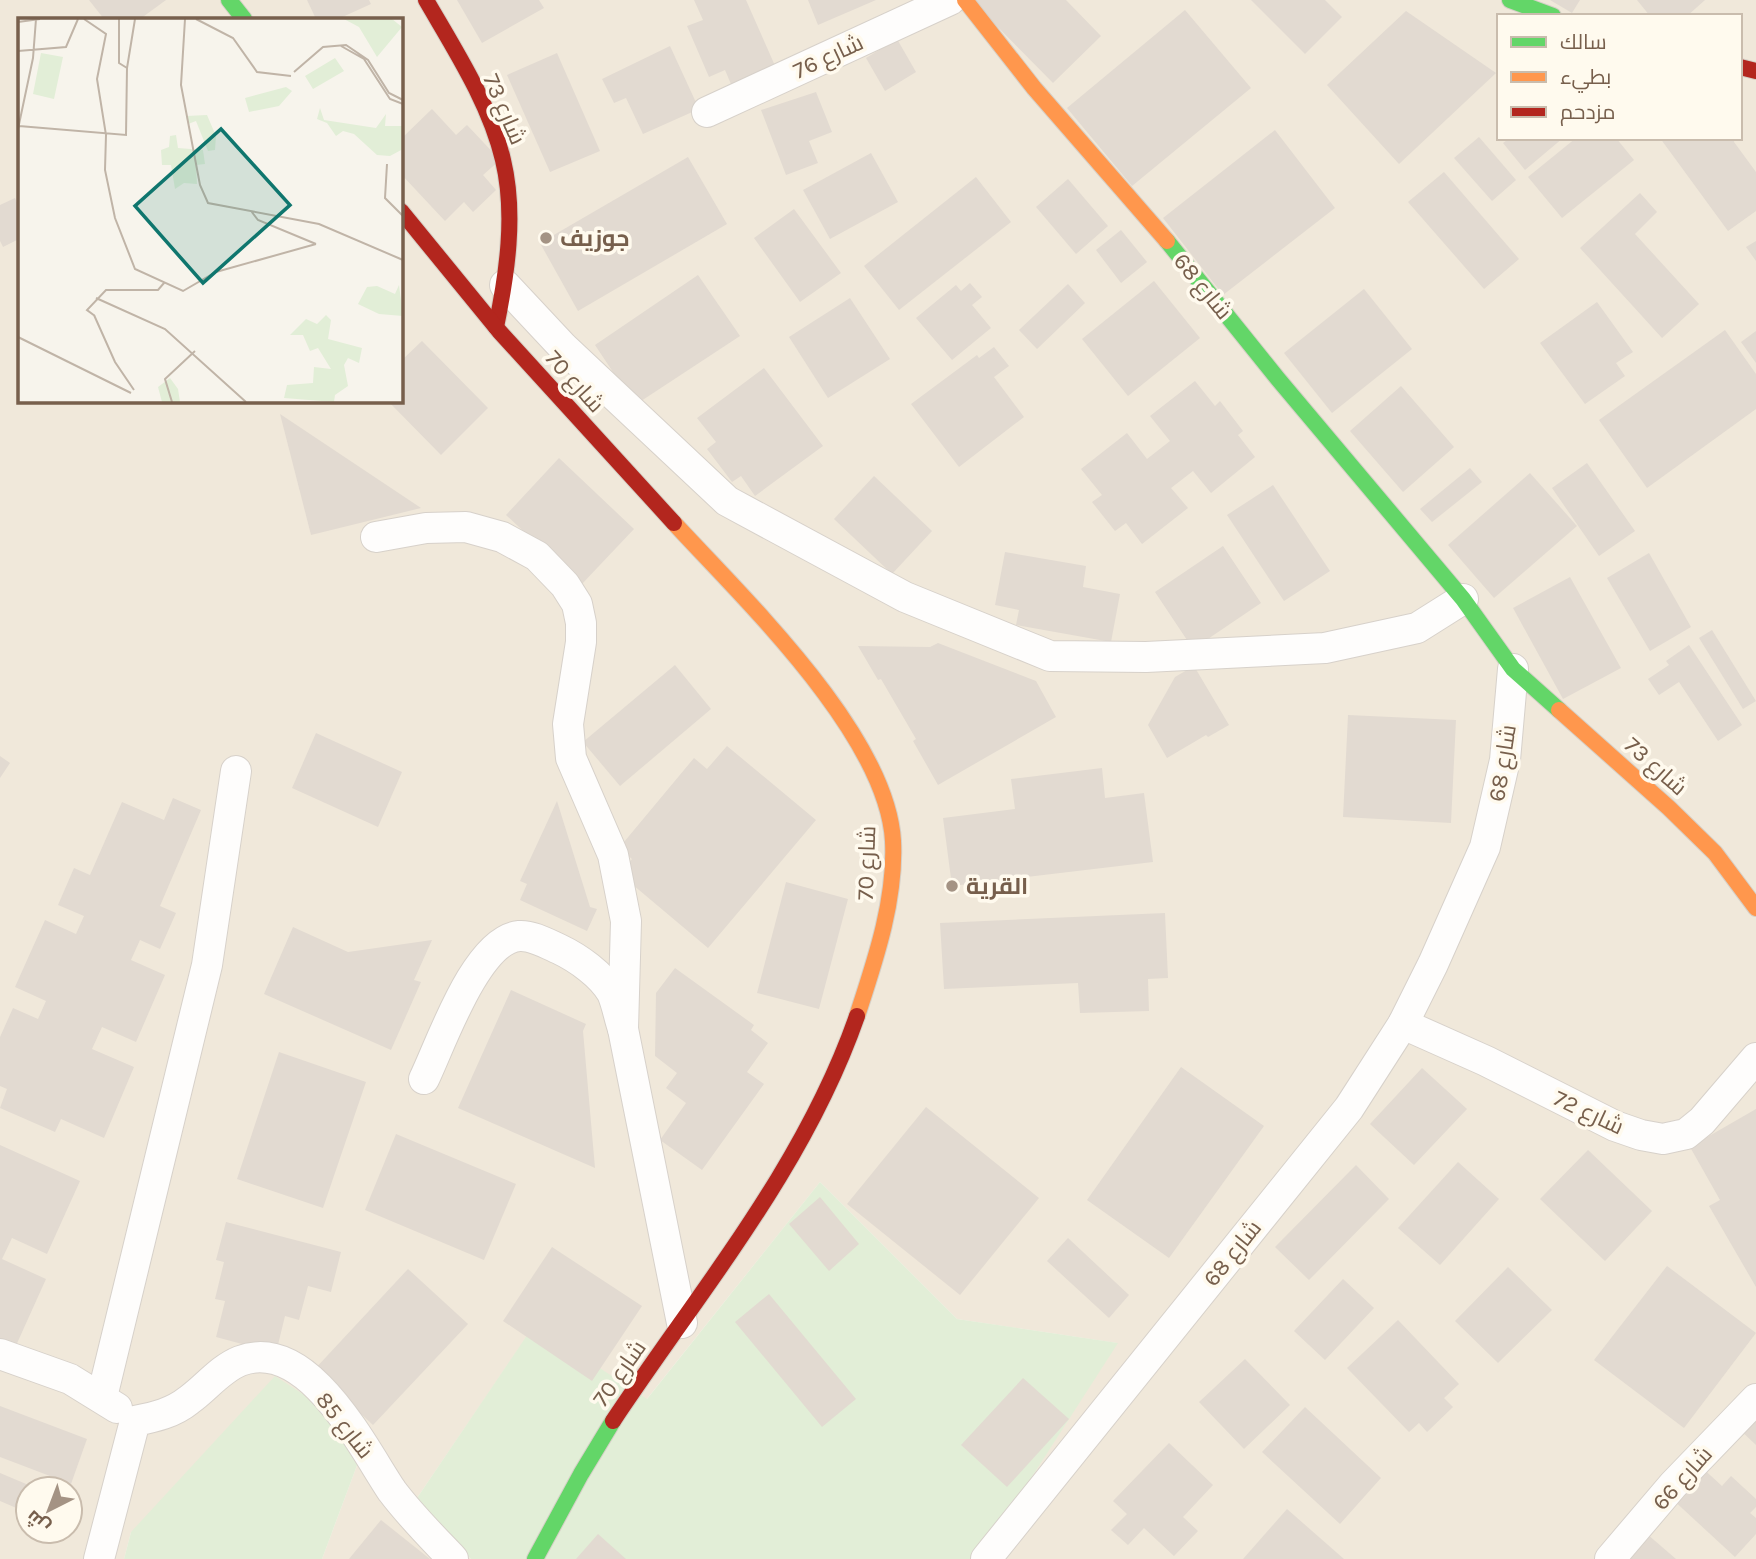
<svg xmlns="http://www.w3.org/2000/svg" width="1756" height="1559" font-family="Karla,Cairo,sans-serif">
	<rect width="100%" height="100%" fill="#f7f4ec"/>
	<!-- residential -->
	<path fill="#f0e8da" fill-rule="evenodd" d="M0,0H1756V1559H979L1117,1343L957,1319L820,1182L646,1400L534,1326L415,1501L471,1559H322L368,1436L131,1532L124,1559H0ZM1499,16H1740V138H1499ZM19,19H401V401H19ZM28,1489H70V1531H28Z"/>
	<!-- green -->
	<g fill="#e2eed7">
		<path d="M820,1182L957,1319L1118,1343L979,1559H471L415,1501L534,1325L647,1399Z"/>
		<path d="M275,1376L368,1436L322,1559H124L131,1532Z"/>
	</g>
	<!-- building -->
	<g fill="#e2dad1">
		<path d="M89,0H166L140,19H104Z"/>
		<path d="M307,0H369L371,4L338,19H316Z"/>
		<path d="M457,0H539L544,8L482,43Z"/>
		<path d="M694,0H746L780,77L736,96L725,70L709,77L687,26L703,20Z"/>
		<path d="M808,0H876L818,25Z"/>
		<path d="M971,0H1066L1101,36L1053,83Z"/>
		<path d="M1251,0H1325L1342,17L1305,54Z"/>
		<path d="M1550,0H1580L1572,13Z"/>
		<path d="M1637,0H1705L1687,16H1650Z"/>
		<path d="M1185,10L1251,88L1132,186L1067,108Z"/>
		<path d="M1406,11L1496,73L1399,164L1327,85Z"/>
		<path d="M897,39L916,72L885,91L866,58Z"/>
		<path d="M670,46L699,109L643,134L626,98L614,103L602,79Z"/>
		<path d="M557,53L600,151L550,172L507,75Z"/>
		<path d="M816,92L832,132L809,141L818,163L786,175L761,110Z"/>
		<path d="M432,109L456,135L467,125L500,160L483,175L496,190L473,212L464,202L445,221L401,174V135L403,137Z"/>
		<path d="M1275,130L1335,208L1223,295L1163,218Z"/>
		<path d="M1479,137L1516,180L1492,201L1454,158Z"/>
		<path d="M1510,138H1563L1525,170L1503,143Z"/>
		<path d="M1576,138H1616L1634,160L1562,218L1528,177Z"/>
		<path d="M1660,138H1735L1734,142L1756,172V211L1728,231Z"/>
		<path d="M871,153L898,202L830,239L803,190Z"/>
		<path d="M688,157L727,224L578,311L540,243Z"/>
		<path d="M1444,172L1519,259L1484,289L1408,202Z"/>
		<path d="M976,177L1011,222L899,310L864,266Z"/>
		<path d="M1068,179L1108,226L1076,254L1036,207Z"/>
		<path d="M1640,193L1657,212L1635,234L1699,304L1662,338L1580,248Z"/>
		<path d="M15,198L19,207V239L3,247L0,241V205Z"/>
		<path d="M794,209L841,273L800,302L754,238Z"/>
		<path d="M1121,230L1147,262L1121,283L1096,250Z"/>
		<path d="M1756,241V261L1746,247Z"/>
		<path d="M698,275L740,336L635,405L595,345Z"/>
		<path d="M1154,281L1200,338L1128,396L1082,339Z"/>
		<path d="M970,283L982,297L972,305L991,328L952,360L916,318L956,285L961,291Z"/>
		<path d="M1068,284L1085,303L1037,349L1019,330Z"/>
		<path d="M1364,289L1412,349L1332,413L1284,353Z"/>
		<path d="M850,298L890,359L828,398L789,337Z"/>
		<path d="M1597,302L1633,352L1616,363L1625,376L1585,404L1540,343Z"/>
		<path d="M1725,330L1756,374V409L1647,488L1599,420Z"/>
		<path d="M1756,331V363L1741,342Z"/>
		<path d="M422,341L488,408L441,455L388,401H401V361Z"/>
		<path d="M994,347L1009,366L994,377L1024,417L959,467L911,404L977,355L979,358Z"/>
		<path d="M764,368L823,446L755,496L741,476L732,482L707,449L716,442L697,418Z"/>
		<path d="M1195,381L1215,406L1220,401L1243,431L1238,435L1255,457L1211,493L1193,471L1171,488L1188,508L1142,544L1126,523L1115,531L1092,502L1102,495L1081,469L1127,433L1147,459L1170,441L1150,416Z"/>
		<path d="M1401,386L1454,447L1403,492L1350,431Z"/>
		<path d="M280,414L421,508L311,535Z"/>
		<path d="M559,458L634,529L581,585L506,515Z"/>
		<path d="M1587,463L1635,531L1599,556L1552,488Z"/>
		<path d="M1470,468L1482,482L1432,522L1420,509Z"/>
		<path d="M1530,473L1577,526L1494,598L1448,545Z"/>
		<path d="M874,476L932,531L892,574L834,519Z"/>
		<path d="M1273,485L1330,571L1284,601L1227,515Z"/>
		<path d="M1223,546L1261,603L1193,649L1155,592Z"/>
		<path d="M1005,552L1086,566L1083,587L1120,594L1111,642L1016,625L1019,610L995,605Z"/>
		<path d="M1649,553L1691,627L1650,651L1607,578Z"/>
		<path d="M1570,577L1621,668L1563,699L1513,608Z"/>
		<path d="M1712,630L1756,701L1743,709L1699,638Z"/>
		<path d="M938,643L1036,681L1056,717L938,785L913,741L916,739L881,679L878,680L858,646L930,647Z"/>
		<path d="M1689,645L1742,725L1718,741L1679,682L1659,695L1648,679L1669,665L1666,661Z"/>
		<path d="M675,665L711,709L620,786L583,742Z"/>
		<path d="M1194,666L1229,725L1208,737L1206,735L1167,758L1148,725L1175,677Z"/>
		<path d="M1348,715L1456,720L1451,823L1343,817Z"/>
		<path d="M316,733L402,772L378,827L292,788Z"/>
		<path d="M727,746L816,820L708,948L620,874L632,859L619,848L694,758L707,769Z"/>
		<path d="M0,756L10,763L0,778Z"/>
		<path d="M1102,768L1105,798L1144,793L1153,862L952,886L943,818L1015,809L1011,779Z"/>
		<path d="M173,798L201,810L160,906L176,913L160,949L140,940L131,960L165,975L136,1042L102,1027L92,1049L134,1067L104,1138L61,1119L55,1132L0,1108L7,1089L0,1086V1037L13,1008L38,1019L46,1001L15,987L45,920L76,934L84,916L58,905L74,868L90,875L122,802L164,820Z"/>
		<path d="M557,801L590,907L597,909L587,931L520,900L527,884L520,881Z"/>
		<path d="M786,882L848,899L819,1009L757,993Z"/>
		<path d="M1165,913L1168,978L1148,979L1149,1011L1080,1013L1078,983L944,989L940,923Z"/>
		<path d="M293,927L348,952L432,940L414,980L421,982L391,1050L264,994Z"/>
		<path d="M675,968L754,1025L751,1030L768,1043L747,1072L764,1084L702,1170L660,1140L686,1103L666,1088L677,1073L655,1056L656,993Z"/>
		<path d="M511,990L586,1024L583,1031L595,1168L458,1108Z"/>
		<path d="M279,1052L366,1082L323,1208L237,1179Z"/>
		<path d="M1181,1067L1264,1126L1169,1258L1087,1200Z"/>
		<path d="M1422,1068L1467,1109L1414,1165L1370,1124Z"/>
		<path d="M926,1107L1039,1198L960,1295L847,1204Z"/>
		<path d="M1756,1109V1287L1709,1206L1720,1200L1690,1147Z"/>
		<path d="M396,1134L516,1184L484,1260L365,1210Z"/>
		<path d="M0,1145L80,1181L47,1254L12,1238L2,1259L46,1279L14,1350L0,1343Z"/>
		<path d="M1588,1150L1652,1211L1605,1261L1540,1199Z"/>
		<path d="M1458,1162L1499,1199L1440,1265L1398,1228Z"/>
		<path d="M1356,1165L1389,1199L1309,1280L1275,1247Z"/>
		<path d="M820,1197L859,1244L829,1271L789,1224Z"/>
		<path d="M226,1222L341,1252L331,1292L308,1286L299,1320L285,1316L276,1353L216,1337L225,1301L215,1299L224,1262L216,1260Z"/>
		<path d="M1068,1238L1129,1295L1109,1318L1047,1261Z"/>
		<path d="M552,1247L642,1306L592,1381L503,1321Z"/>
		<path d="M1667,1266L1756,1333L1684,1428L1594,1360Z"/>
		<path d="M1508,1267L1552,1310L1498,1363L1455,1321Z"/>
		<path d="M408,1269L468,1324L373,1425L314,1370Z"/>
		<path d="M1343,1279L1374,1308L1325,1360L1294,1331Z"/>
		<path d="M769,1294L856,1399L822,1427L735,1322Z"/>
		<path d="M1398,1320L1459,1384L1444,1398L1453,1407L1427,1432L1419,1423L1409,1432L1347,1368Z"/>
		<path d="M1245,1359L1290,1405L1244,1449L1199,1402Z"/>
		<path d="M1023,1378L1069,1419L1007,1487L961,1445Z"/>
		<path d="M0,1406L87,1439L71,1484L0,1457Z"/>
		<path d="M1305,1407L1381,1478L1340,1524L1262,1452Z"/>
		<path d="M1756,1409V1445L1738,1428Z"/>
		<path d="M1169,1443L1213,1485L1183,1517L1198,1531L1174,1556L1144,1528L1128,1545L1111,1530L1127,1514L1113,1501Z"/>
		<path d="M1699,1465L1722,1486L1731,1476L1756,1499V1507L1750,1513L1756,1518V1534L1735,1557L1670,1497Z"/>
		<path d="M0,1473L38,1489H28V1513L0,1501Z"/>
		<path d="M1287,1509L1344,1559H1243Z"/>
		<path d="M381,1520L430,1559H349Z"/>
		<path d="M598,1534L626,1559H576Z"/>
		<path d="M1647,1534L1676,1559H1625Z"/>
	</g>
	<g fill="none" stroke-linecap="round" stroke-linejoin="round">
		<defs>
			<g id="street">
				<path d="M707,112L950,0"/>
				<path d="M505,285L563,347L727,501L905,597L1050,656L1146,657L1325,648L1417,628L1463,599"/>
				<path d="M376,537L426,528L466,527L502,537L537,556L565,585L577,604L581,623V642L568,724L571,758L613,855L626,921L623,1029"/>
				<path d="M1403,1024L1486,1061L1615,1126L1641,1135L1663,1139L1686,1134L1702,1121L1756,1058"/>
				<path d="M424,1079C441,1044 476,940 519,936C532,935 548,944 559,949C578,958 602,975 612,993C617,1004 619,1018 623,1029L682,1323"/>
				<path d="M0,1354L70,1379L117,1408"/>
				<path d="M102,1397L207,965L236,771"/>
				<path d="M99,1559L135,1421C155,1417 173,1413 189,1400C206,1388 220,1369 240,1361C308,1335 363,1448 392,1491C410,1515 432,1537 453,1559"/>
				<path d="M986,1559L1349,1108L1403,1024L1433,964L1485,847L1505,760L1513,669"/>
				<path d="M1610,1559L1673,1485L1756,1399"/>
			</g>
			<g id="fast">
				<path d="M229,0L244,19"/>
				<path d="M1510,0L1553,16"/>
				<path d="M1167,241L1278,379L1463,599L1513,669L1559,710"/>
				<path d="M535,1559L581,1474L613,1421"/>
			</g>
			<g id="slow">
				<path d="M965,0L1034,88L1167,241"/>
				<path d="M674,523C744,599 887,735 893,841C896,900 875,961 857,1016"/>
				<path d="M1559,710L1669,808L1715,853L1756,908"/>
			</g>
			<g id="jam">
				<path d="M426,0C455,50 490,104 503,160C516,214 507,274 496,327"/>
				<path d="M1740,67L1756,71"/>
				<path d="M401,211L499,331L674,523"/>
				<path d="M613,1421C700,1290 804,1168 857,1016"/>
			</g>
		</defs>
		<!-- street casing -->
		<use href="#street" stroke="#d7d1ca" stroke-width="32"/>
		<!-- fast casing -->
		<use href="#fast" stroke="#d6d0c7" stroke-width="18"/>
		<!-- slow casing -->
		<use href="#slow" stroke="#d6d0c7" stroke-width="18"/>
		<!-- jam casing -->
		<use href="#jam" stroke="#d6d0c7" stroke-width="18"/>
		<!-- street -->
		<use href="#street" stroke="#fefdfc" stroke-width="30"/>
		<!-- fast -->
		<use href="#fast" stroke="#63d668" stroke-width="16"/>
		<!-- slow -->
		<use href="#slow" stroke="#ff974d" stroke-width="16"/>
		<!-- jam -->
		<use href="#jam" stroke="#b3261e" stroke-width="16"/>
	</g>
	<!-- markers -->
	<g fill="#a49384" stroke="#fffaee" stroke-width="2.5">
		<circle cx="546" cy="238" r="7"/>
		<circle cx="952" cy="886" r="7"/>
	</g>
	<g text-anchor="middle" stroke-width="7" stroke-linejoin="round" paint-order="stroke">
		<!-- street labels -->
		<g font-size="23" fill="#775f4c" stroke="#fffaee">
			<text transform="translate(828 56) rotate(-25)" y="8">شارع 76</text>
			<text transform="translate(505 109) rotate(67)" y="8">شارع 73</text>
			<text transform="translate(1203 286) rotate(51)" y="8">شارع 68</text>
			<text transform="translate(575 381) rotate(48)" y="8">شارع 70</text>
			<text transform="translate(1502 763) rotate(-81)" y="8">شارع 68</text>
			<text transform="translate(1656 766) rotate(42)" y="8">شارع 73</text>
			<text transform="translate(866 863) rotate(-88)" y="8">شارع 70</text>
			<text transform="translate(1589 1112) rotate(25)" y="8">شارع 72</text>
			<text transform="translate(1232 1253) rotate(-51)" y="8">شارع 68</text>
			<text transform="translate(619 1373) rotate(-55)" y="8">شارع 70</text>
			<text transform="translate(345 1425) rotate(52)" y="8">شارع 85</text>
			<text transform="translate(1682 1478) rotate(-48)" y="8">شارع 66</text>
		</g>
		<!-- poi labels -->
		<g font-size="23" font-weight="bold" fill="#775f4c" stroke="#fffaee" text-anchor="start">
			<text x="560" y="246">جوزيف</text>
			<text x="966" y="894">القرية</text>
		</g>
	</g>
	<!-- overview -->
	<g transform="translate(18 18)">
		<rect width="385" height="385" fill="#f7f4ec"/>
		<path d="M326,1H374L384,9L359,39L341,9ZM23,35L45,39L36,81L15,76ZM317,40L326,53L295,71L287,58ZM268,69L274,73L261,88L231,94L227,80ZM302,90L306,102L358,110L368,96L367,108H385V131L372,138L359,137L336,116L325,113L318,118L309,105L299,101ZM189,97L198,118L197,132L190,133L178,103L170,106L168,98ZM158,117L160,130L185,132L187,146L178,147L179,166L166,165L157,171L153,147H144L143,132L151,129L152,118ZM381,267L385,298L361,296L340,286L349,269L359,268L377,276ZM308,297L313,302L310,321L344,330L341,345L330,340L326,347L330,368L317,377L316,384L266,380L269,367L295,365L296,349L313,351L300,330L292,333L285,317H272L288,301L299,306ZM152,360L160,371L162,384H144L140,369Z" fill="#e2eed7"/>
		<path fill="none" stroke="#c0b4a7" stroke-width="2" d="M66,1L88,16L79,61L88,117L87,152L97,200L117,251L165,273L198,254L298,226M101,1V45L109,50M167,1L163,67L182,167L190,185L301,206L385,242M178,1L215,20L239,54L273,58M0,4L22,1M323,28L346,41L372,81L385,86M0,33L48,29L60,1M276,54L305,29L328,27L350,42L371,75L385,82M1,108L108,117L109,50L117,1M0,111L15,40L18,1M369,146L367,180L385,198M233,193L240,202L298,226M78,280L147,311L228,384M76,297L97,344L116,372M77,298L69,292L88,272H140L146,265M0,319L113,375M154,384L147,361L177,333"/>
		<path fill="#0f766e" fill-opacity="0.15" stroke="#0f766e" stroke-width="3.5" d="M203,111L272,187L185,265L117,188Z"/>
		<rect width="385" height="385" fill="none" stroke="#775f4c" stroke-width="3.5"/>
	</g>
	<!-- legend -->
	<rect x="1497" y="14" width="245" height="126" fill="#fffaee" stroke="#c9bcad" stroke-width="2"/>
	<rect x="1511" y="37" width="35" height="10" fill="#63d668" stroke="#c9bcad" stroke-width="2"/>
	<text x="1560" y="49" font-size="21" fill="#775f4c">سالك</text>
	<rect x="1511" y="72" width="35" height="10" fill="#ff974d" stroke="#c9bcad" stroke-width="2"/>
	<text x="1560" y="84" font-size="21" fill="#775f4c">بطيء</text>
	<rect x="1511" y="107" width="35" height="10" fill="#b3261e" stroke="#c9bcad" stroke-width="2"/>
	<text x="1560" y="119" font-size="21" fill="#775f4c">مزدحم</text>
	<!-- north arrow -->
	<g transform="translate(49 1510) rotate(222)"><circle r="33" fill="#fffaee" stroke="#c9bcad" stroke-width="2"/>
	<path d="M0-5L12 26L0 18L-12 26Z" fill="#a49384"/>
	<text y="-10" font-size="19" font-weight="bold" text-anchor="middle" fill="#775f4c">ش</text>
	</g>
</svg>
